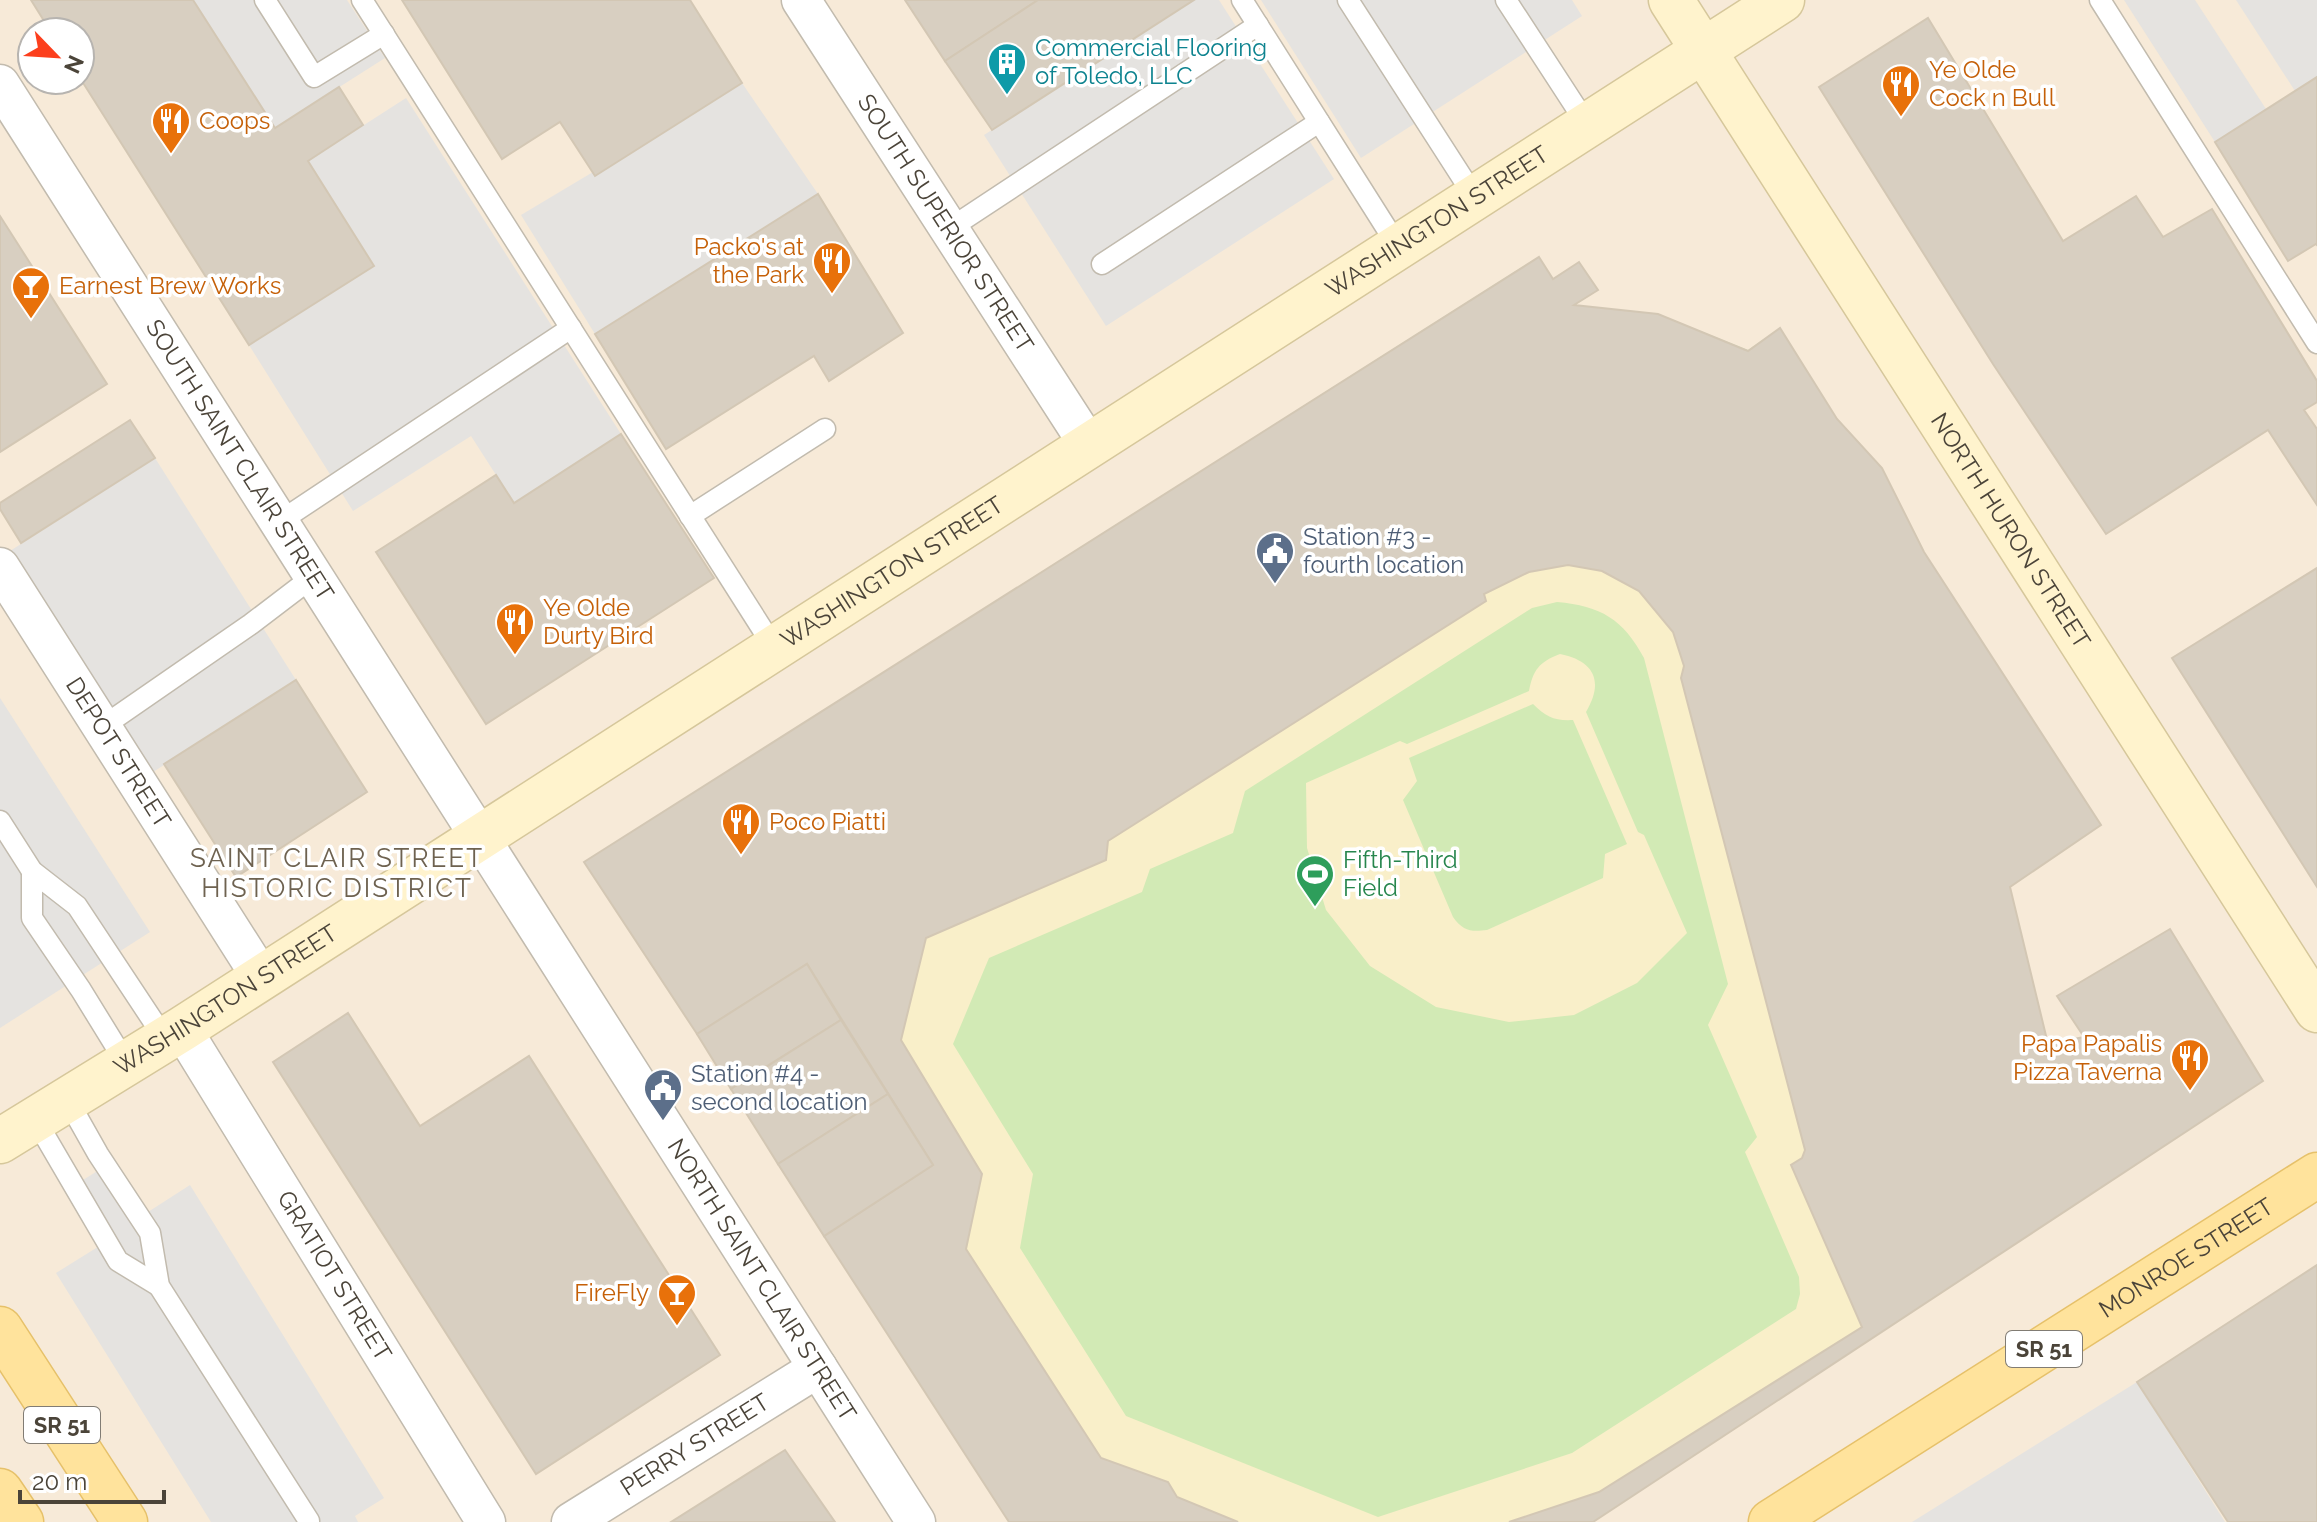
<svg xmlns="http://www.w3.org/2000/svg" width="2317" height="1522" font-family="Raleway,sans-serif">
	<rect width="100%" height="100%" fill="#f6f3ec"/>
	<!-- commercial -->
	<path fill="#f7ead8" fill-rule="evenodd" d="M0,0H2317V1522H0ZM32,32H80V80H32Z"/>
	<!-- green -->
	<path fill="#d2eab5" d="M1538,257L1553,279L1579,262L1598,290L1575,305L1658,314L1748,350L1780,328L1837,419L1882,468L1924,552L2101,825L2010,887L2048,1044L2084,1037L2057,996L2170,929L2263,1081L1593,1522H1009L824,1236L933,1165L807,965L697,1034L584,862Z"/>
	<!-- sand -->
	<g fill="#f9efc9" fill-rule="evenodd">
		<path d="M1568,565L1602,571L1639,591L1673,632L1684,666L1681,678L1805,1150L1802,1158L1791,1165L1862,1327L1599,1492L1509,1522H1238L1177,1497L1167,1482L1101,1458L966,1249L982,1174L901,1040L926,938L1106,860L1108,841L1486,601L1484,594L1529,572ZM1557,602C1601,606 1623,619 1644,658L1728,984L1708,1025L1757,1137L1745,1152L1799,1277L1800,1294L1796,1309L1572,1453L1378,1517L1126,1416L1020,1248L1033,1174L953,1044L989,958L1142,892L1150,869L1233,833L1245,791L1532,608Z"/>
		<path d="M1560,654C1595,661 1604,682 1586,712L1638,832L1644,835L1687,933L1637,983L1574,1015L1509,1022L1436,1007L1370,966L1326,910L1307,848L1306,783L1400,741L1407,744L1529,691C1533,670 1539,662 1560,654ZM1533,704C1546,717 1555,721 1573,720L1627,844L1605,854L1603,878L1487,930C1471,932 1463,931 1453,917L1403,800L1417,781L1409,758Z"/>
	</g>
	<!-- parking -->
	<g fill="#e5e3e0">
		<path d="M193,0H347L385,58L275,128Z"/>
		<path d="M1194,0H1219L1334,179L1106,326L984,135Z"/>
		<path d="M1261,0H1572L1582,16L1361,158Z"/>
		<path d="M2124,0H2195L2266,109L2215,142Z"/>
		<path d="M2236,0H2317V77L2295,91Z"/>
		<path d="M742,83L818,194L595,334L521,215Z"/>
		<path d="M406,98L621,434L514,503L471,436L353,511L249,345L374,266L308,161Z"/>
		<path d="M155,458L296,680L150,774L10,551Z"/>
		<path d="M0,698L150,932L0,1028Z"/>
		<path d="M115,1160L148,1212L190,1185L384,1498L355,1516L358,1522H211L56,1273L109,1240L75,1185Z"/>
		<path d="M2137,1382L2225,1522H1912Z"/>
	</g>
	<!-- building -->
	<g fill="#d8cfc1" stroke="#d3c7b4" stroke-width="2">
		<path d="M31,0H193L275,128L339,87L363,125L308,161L374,266L249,345L80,78V32H51Z"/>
		<path d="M402,0H690L742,83L595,176L560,122L502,159Z"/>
		<path d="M905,0H1038L945,61Z"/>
		<path d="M1038,0H1194L992,130L945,61Z"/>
		<path d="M1928,18L2063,241L2136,196L2163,237L2212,209L2317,381V402L2304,410L2317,429V505L2268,430L2106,534L1993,364L1819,87Z"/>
		<path d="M2317,77V245L2316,244L2288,261L2215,142Z"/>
		<path d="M818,194L903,333L829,381L814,356L666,449L595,334Z"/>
		<path d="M0,216L107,384L0,452Z"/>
		<path d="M1539,257L1553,279L1579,262L1598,290L1574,305L1658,314L1748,351L1780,328L1837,419L1882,468L1924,552L2101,825L2010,887L2048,1044L2084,1037L2057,996L2170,929L2263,1081L1593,1522H1509L1599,1492L1862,1327L1791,1165L1802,1158L1805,1150L1681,678L1684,666L1673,632L1639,591L1602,571L1568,565L1529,572L1484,594L1486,601L1108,841L1106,860L926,938L901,1040L982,1174L966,1249L1101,1458L1168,1482L1177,1497L1238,1522H1009L824,1236L933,1165L807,964L697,1034L584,862Z"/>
		<path d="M130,420L155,458L21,543L0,509V503Z"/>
		<path d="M621,434L714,578L486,724L376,552L496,475L514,503Z"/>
		<path d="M2317,568V887L2172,658Z"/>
		<path d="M296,680L367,792L236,877L164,764Z"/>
		<path d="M807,964L841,1020L731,1089L697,1034Z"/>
		<path d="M348,1013L420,1126L529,1056L720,1355L536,1474L273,1062Z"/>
		<path d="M841,1020L888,1094L778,1164L731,1089Z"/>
		<path d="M888,1094L933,1165L824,1236L778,1164Z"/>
		<path d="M2317,1265V1522H2228L2137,1382Z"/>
		<path d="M785,1450L835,1522H671Z"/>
	</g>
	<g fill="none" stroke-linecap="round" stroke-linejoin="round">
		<defs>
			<g id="lane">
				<path d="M265,0L314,77L384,34"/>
				<path d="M362,0L775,649"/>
				<path d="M1242,0L1399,248"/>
				<path d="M1348,0L1476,199"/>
				<path d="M1506,0L1588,126"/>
				<path d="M2100,0L2317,343"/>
				<path d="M949,229L1258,25"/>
				<path d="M1102,264L1319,122"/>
				<path d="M690,516L825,429"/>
				<path d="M279,522L571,328"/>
				<path d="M102,727L251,624L314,576"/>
				<path d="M0,821L32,871L77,906L165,1039"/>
				<path d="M32,871V918L81,990L126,1063"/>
				<path d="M67,1099L98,1154L150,1233L159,1286L309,1521"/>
				<path d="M35,1119L118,1261L159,1286"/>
			</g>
			<g id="street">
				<path id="s1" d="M801,0L1090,447"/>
				<path id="s2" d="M0,84L916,1522"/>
				<path id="s3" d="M0,567L261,977"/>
				<path id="s4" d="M182,1029L486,1522"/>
				<path id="s5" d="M571,1522L818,1368"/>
			</g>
			<g id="secondary">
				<path id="s6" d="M1671,0L2317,1010"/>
				<path id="s7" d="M0,1141L182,1029L1782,0"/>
			</g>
			<g id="primary">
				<path d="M0,1329L125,1522"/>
				<path d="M0,1491L21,1522"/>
				<path id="s8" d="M1771,1522L2317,1175"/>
			</g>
		</defs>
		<!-- lane casing -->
		<use href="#lane" stroke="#c2bbae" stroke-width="23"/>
		<!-- street casing -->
		<use href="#street" stroke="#c2bbae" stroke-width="41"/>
		<!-- secondary casing -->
		<use href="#secondary" stroke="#d6c79b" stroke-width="47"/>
		<!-- primary casing -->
		<use href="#primary" stroke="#e6c16a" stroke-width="47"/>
		<!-- lane -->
		<use href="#lane" stroke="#fff" stroke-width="20"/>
		<!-- street -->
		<use href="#street" stroke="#fff" stroke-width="38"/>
		<!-- secondary -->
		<use href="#secondary" stroke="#fff3cd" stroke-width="44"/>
		<!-- primary -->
		<use href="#primary" stroke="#ffe39c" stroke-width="44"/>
	</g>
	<!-- icons -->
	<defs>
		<symbol id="building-pin" viewBox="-11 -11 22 30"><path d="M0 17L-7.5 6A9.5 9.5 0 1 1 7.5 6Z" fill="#0f9aa8" stroke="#fff"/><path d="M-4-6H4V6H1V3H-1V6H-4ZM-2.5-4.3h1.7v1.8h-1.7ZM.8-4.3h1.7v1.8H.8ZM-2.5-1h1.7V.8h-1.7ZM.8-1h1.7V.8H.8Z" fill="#fff"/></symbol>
		<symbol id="restaurant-pin" viewBox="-11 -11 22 30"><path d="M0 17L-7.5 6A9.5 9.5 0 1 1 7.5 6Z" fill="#e8710a" stroke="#fff"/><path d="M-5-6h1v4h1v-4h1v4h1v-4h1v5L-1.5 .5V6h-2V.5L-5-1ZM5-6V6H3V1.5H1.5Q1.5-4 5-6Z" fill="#fff"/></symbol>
		<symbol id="bar-pin" viewBox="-11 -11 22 30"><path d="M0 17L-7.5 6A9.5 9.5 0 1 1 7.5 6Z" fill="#e8710a" stroke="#fff"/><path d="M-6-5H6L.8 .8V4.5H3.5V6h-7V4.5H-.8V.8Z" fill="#fff"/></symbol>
		<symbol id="civic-pin" viewBox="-11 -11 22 30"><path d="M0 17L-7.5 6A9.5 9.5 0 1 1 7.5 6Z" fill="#5c6f8a" stroke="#fff"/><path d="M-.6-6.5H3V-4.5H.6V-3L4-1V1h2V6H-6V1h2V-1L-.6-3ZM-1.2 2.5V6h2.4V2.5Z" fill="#fff"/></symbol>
		<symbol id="stadium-pin" viewBox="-11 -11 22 30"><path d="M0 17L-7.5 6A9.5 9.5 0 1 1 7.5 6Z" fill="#2e9e5b" stroke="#fff"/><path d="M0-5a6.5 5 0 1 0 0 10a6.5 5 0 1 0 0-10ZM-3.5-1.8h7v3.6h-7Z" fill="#fff"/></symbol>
	</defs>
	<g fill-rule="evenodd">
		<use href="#building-pin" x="985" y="40" width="44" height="60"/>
		<use href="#restaurant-pin" x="1879" y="62" width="44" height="60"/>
		<use href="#restaurant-pin" x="149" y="99" width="44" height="60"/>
		<use href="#restaurant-pin" x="810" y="239" width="44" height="60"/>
		<use href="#bar-pin" x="9" y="264" width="44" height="60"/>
		<use href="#civic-pin" x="1253" y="529" width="44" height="60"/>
		<use href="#restaurant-pin" x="493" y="600" width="44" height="60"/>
		<use href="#restaurant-pin" x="719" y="800" width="44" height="60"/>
		<use href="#stadium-pin" x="1293" y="852" width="44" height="60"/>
		<use href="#restaurant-pin" x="2168" y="1036" width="44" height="60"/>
		<use href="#civic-pin" x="641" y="1066" width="44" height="60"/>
		<use href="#bar-pin" x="655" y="1271" width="44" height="60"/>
	</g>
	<g text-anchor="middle" stroke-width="7" stroke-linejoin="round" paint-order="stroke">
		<!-- shield labels -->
		<g fill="#fff" stroke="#817c74" stroke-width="2">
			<rect x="2006" y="1331" width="76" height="36" rx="6"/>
			<rect x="24" y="1407" width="76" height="36" rx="6"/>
		</g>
		<g font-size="22" font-weight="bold" fill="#4b4439">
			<text x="2044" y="1357">SR 51</text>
			<text x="62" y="1433">SR 51</text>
		</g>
		<!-- culture labels -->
		<g font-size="24" fill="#0d838f" stroke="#fff" text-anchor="start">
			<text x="1035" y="56">Commercial Flooring<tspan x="1035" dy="28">of Toledo, LLC</tspan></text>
		</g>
		<!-- food labels -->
		<g font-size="24" fill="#c56008" stroke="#fff" text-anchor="start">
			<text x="1929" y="78">Ye Olde<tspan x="1929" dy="28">Cock n Bull</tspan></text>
			<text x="199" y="129">Coops</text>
			<text x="804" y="255" text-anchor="end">Packo's at<tspan x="804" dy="28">the Park</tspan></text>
			<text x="59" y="294">Earnest Brew Works</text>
			<text x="543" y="616">Ye Olde<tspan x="543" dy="28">Durty Bird</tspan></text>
			<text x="769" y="830">Poco Piatti</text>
			<text x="2162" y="1052" text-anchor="end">Papa Papalis<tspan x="2162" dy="28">Pizza Taverna</tspan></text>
			<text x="649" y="1301" text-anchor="end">FireFly</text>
		</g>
		<!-- street labels -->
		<g font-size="24" fill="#4b4439" stroke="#fff">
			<text dy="8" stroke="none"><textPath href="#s7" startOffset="1706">WASHINGTON STREET</textPath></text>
			<text dy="8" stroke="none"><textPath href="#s1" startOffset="266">SOUTH SUPERIOR STREET</textPath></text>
			<text dy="8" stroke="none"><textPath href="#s2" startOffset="446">SOUTH SAINT CLAIR STREET</textPath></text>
			<text dy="8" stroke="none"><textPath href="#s6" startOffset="630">NORTH HURON STREET</textPath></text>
			<text dy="8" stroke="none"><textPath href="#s7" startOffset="1058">WASHINGTON STREET</textPath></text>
			<text dy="8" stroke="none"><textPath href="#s3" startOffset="220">DEPOT STREET</textPath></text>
			<text dy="8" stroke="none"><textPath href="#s7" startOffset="266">WASHINGTON STREET</textPath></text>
			<text dy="8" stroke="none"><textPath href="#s8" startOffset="492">MONROE STREET</textPath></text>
			<text dy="8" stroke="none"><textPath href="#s4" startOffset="290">GRATIOT STREET</textPath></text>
			<text dy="8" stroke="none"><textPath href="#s2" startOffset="1418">NORTH SAINT CLAIR STREET</textPath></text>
			<text dy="8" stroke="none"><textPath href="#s5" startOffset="146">PERRY STREET</textPath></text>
		</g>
		<!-- service labels -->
		<g font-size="24" fill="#4e5e75" stroke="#fff" text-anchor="start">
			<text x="1303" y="545">Station #3 -<tspan x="1303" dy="28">fourth location</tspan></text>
			<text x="691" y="1082">Station #4 -<tspan x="691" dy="28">second location</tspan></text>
		</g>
		<!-- leisure labels -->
		<g font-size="24" fill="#27864d" stroke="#fff" text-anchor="start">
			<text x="1343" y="868">Fifth-Third<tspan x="1343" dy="28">Field</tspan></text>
		</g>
		<!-- neighbourhood labels -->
		<g font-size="26" letter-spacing="2" fill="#6e6250" stroke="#fff">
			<text x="337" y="867">SAINT CLAIR STREET<tspan x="337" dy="30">HISTORIC DISTRICT</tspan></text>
		</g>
	</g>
	<!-- north arrow -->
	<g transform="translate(56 56) rotate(115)"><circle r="38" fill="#ffffff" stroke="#b7b4b0" stroke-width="2"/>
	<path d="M0-6L14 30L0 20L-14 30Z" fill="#fc3f1d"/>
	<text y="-12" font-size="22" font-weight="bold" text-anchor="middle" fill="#4b4439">N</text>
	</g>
	<!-- scale -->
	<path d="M20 1490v12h144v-12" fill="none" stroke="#4b4439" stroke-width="4"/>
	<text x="32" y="1490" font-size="24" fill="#4b4439" stroke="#ffffff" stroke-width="6" paint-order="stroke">20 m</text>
</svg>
